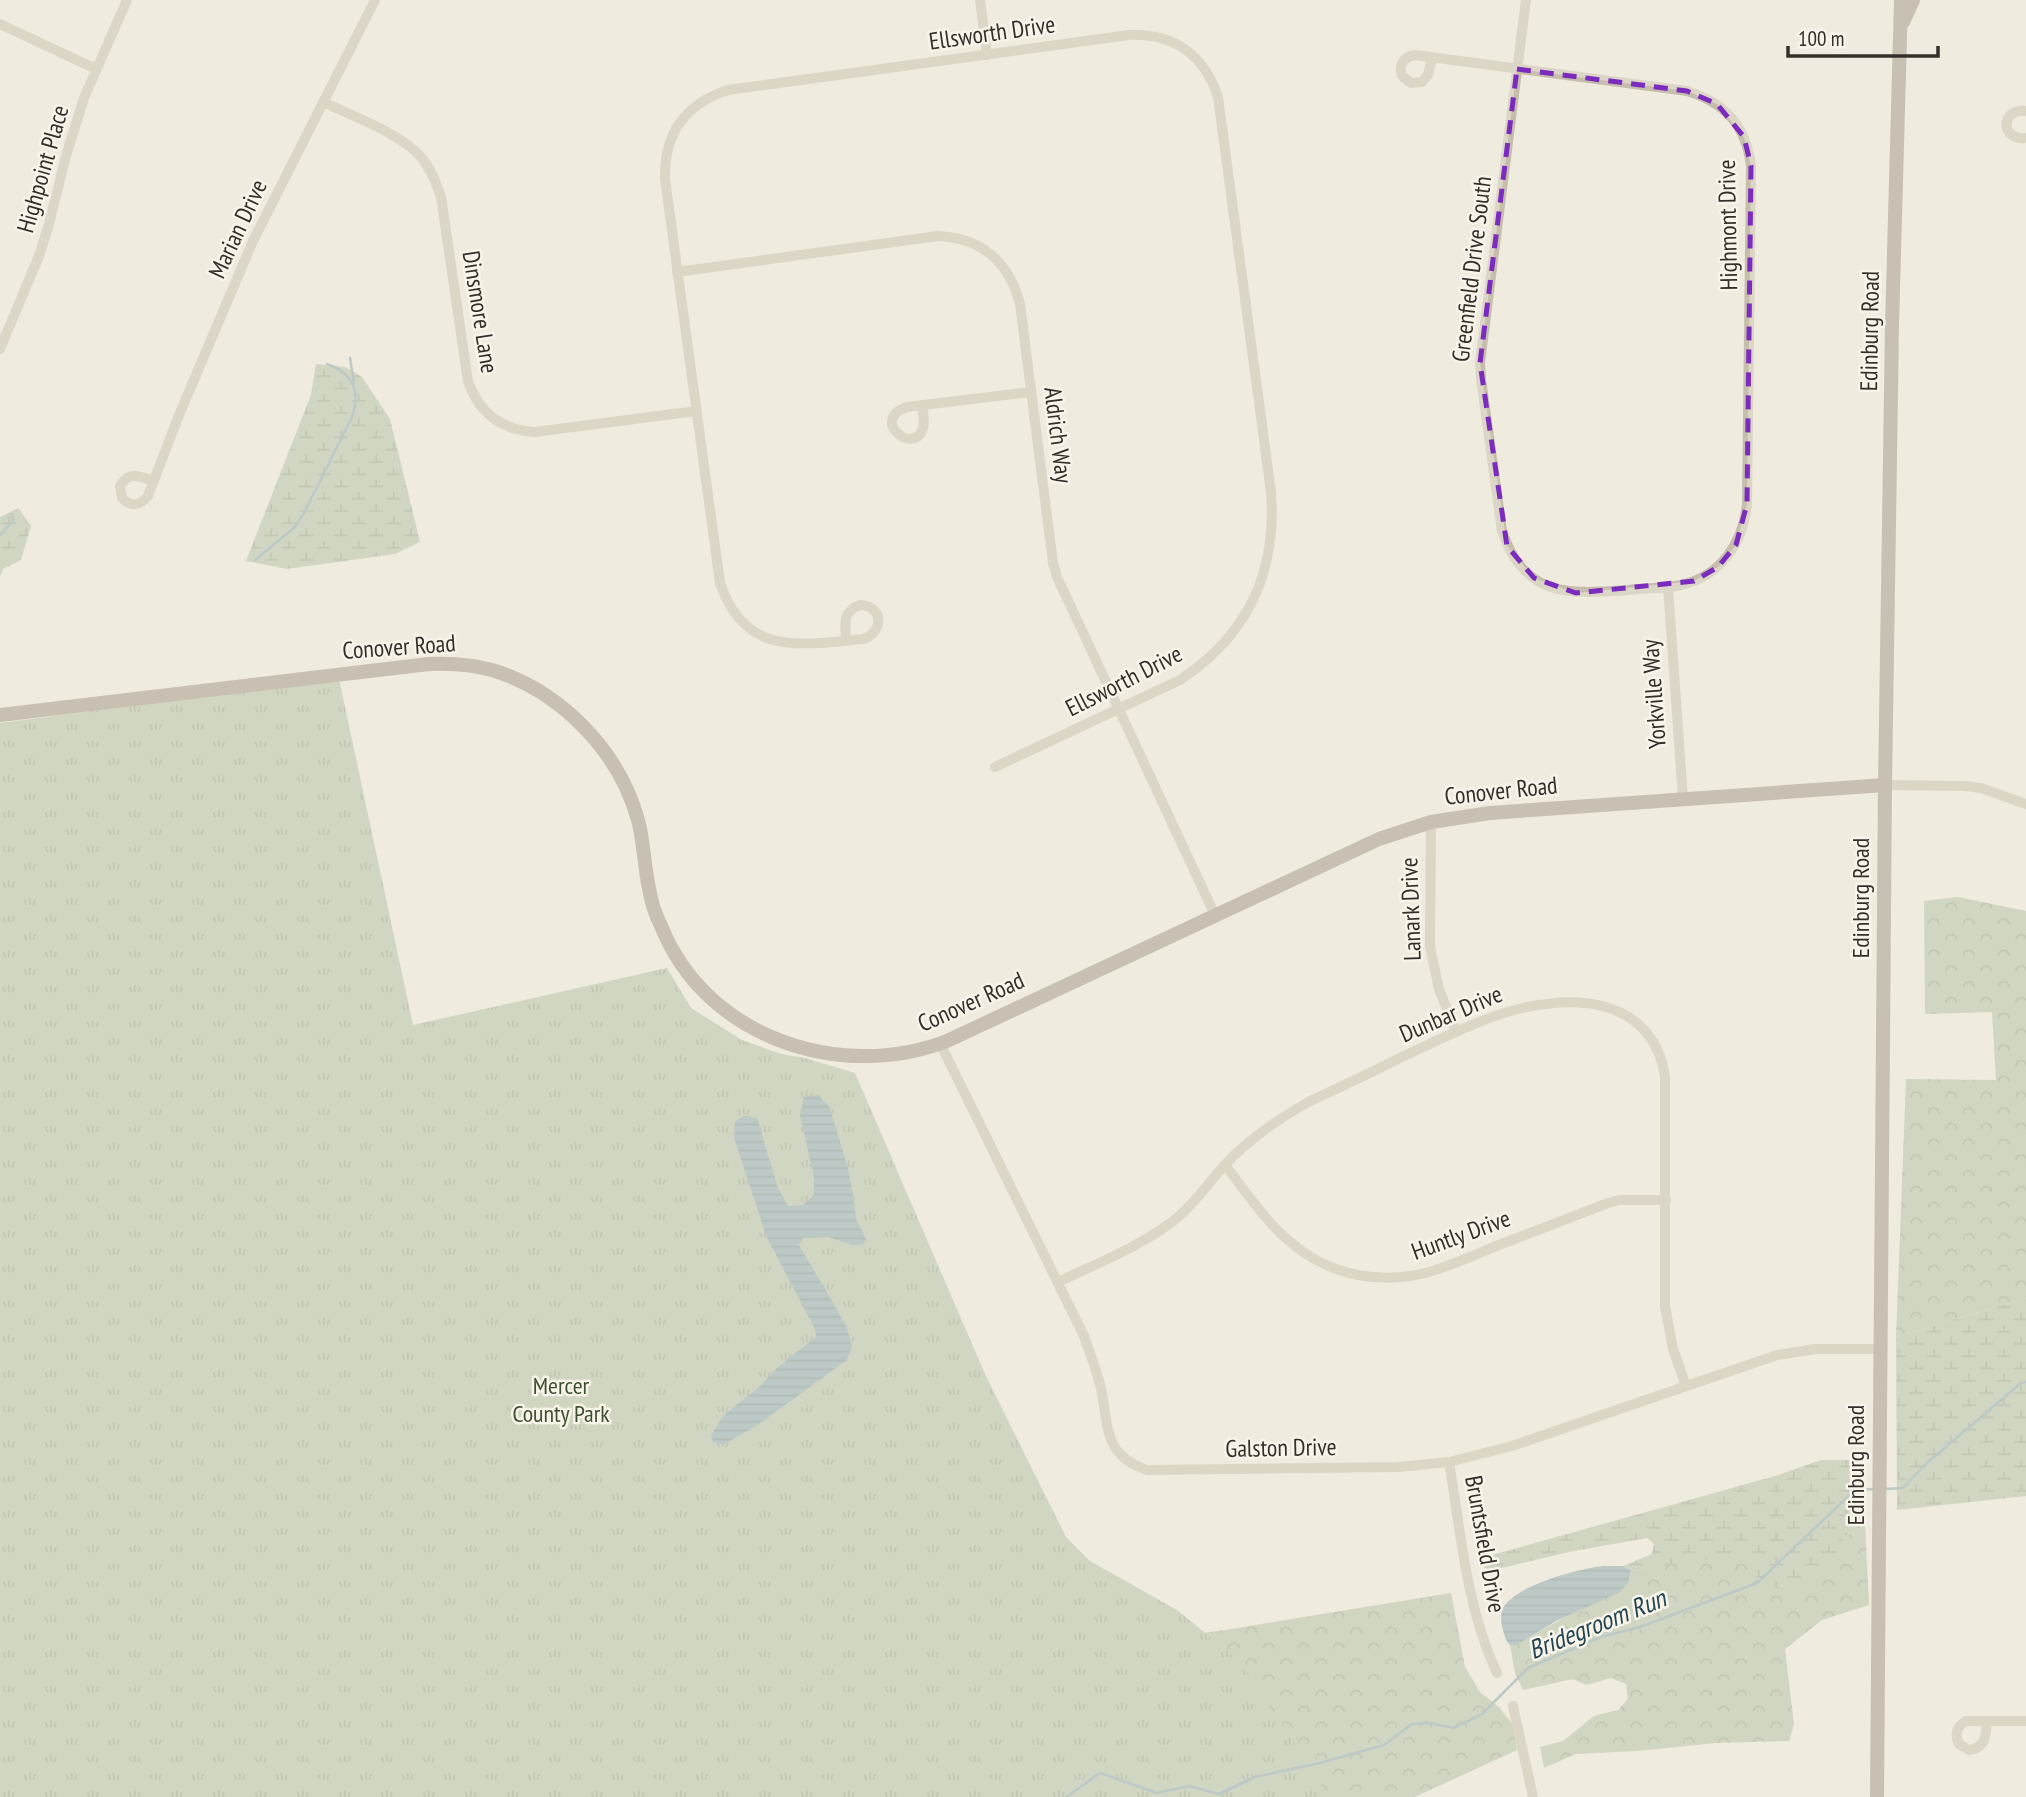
<svg xmlns="http://www.w3.org/2000/svg" width="2026" height="1797" font-family="'PT Sans Narrow',sans-serif">
	<defs>
		<pattern id="forest-crowns" width="20" height="18" patternUnits="userSpaceOnUse" patternTransform="scale(1.75)"><rect width="20" height="18" fill="#aebda0"/><path d="M2 6a3 3 0 1 1 6 0M12 15a3 3 0 1 1 6 0" fill="none" stroke="#8e9a83"/></pattern>
		<pattern id="wetland-marsh" width="20" height="14" patternUnits="userSpaceOnUse" patternTransform="scale(1.75)"><rect width="20" height="14" fill="#aebda0"/><path d="M1 5h8M5 5V1M11 12h8M15 12V8" fill="none" stroke="#8e9a83"/></pattern>
		<pattern id="park-tufts" width="24" height="20" patternUnits="userSpaceOnUse" patternTransform="scale(1.75)"><rect width="24" height="20" fill="#aebda0"/><path d="M3 7l-1-3M5 7V3M7 7l1-3M15 17l-1-3M17 17v-4M19 17l1-3" fill="none" stroke="#8e9a83"/></pattern>
		<pattern id="water-rules" width="6" height="5" patternUnits="userSpaceOnUse" patternTransform="scale(1.75)"><rect width="6" height="5" fill="#81a0a9"/><path d="M0 2.5h6" fill="none" stroke="#6a838a"/></pattern>
	</defs>
	<rect width="100%" height="100%" fill="#efebde"/>
	<!-- forest -->
	<g fill="url(#forest-crowns)">
		<path d="M1958,897L2026,911V1298L1896,1337L1906,1079L1996,1080L1992,1012L1925,1014L1924,901Z"/>
		<path d="M1865,1525L1869,1605L1822,1620L1785,1649L1794,1724L1789,1741L1716,1743L1637,1751L1576,1754L1544,1768L1540,1747L1563,1741L1594,1716L1618,1710L1628,1699L1626,1684L1611,1678L1586,1685L1573,1679L1523,1690L1515,1673L1510,1645H1517L1556,1622L1628,1583L1631,1571L1740,1553L1761,1585Z"/>
		<path d="M1451,1593L1465,1667L1480,1692L1499,1707L1513,1725L1517,1750L1415,1797H173L650,1712L1231,1629Z"/>
	</g>
	<!-- wetland -->
	<g fill="url(#wetland-marsh)">
		<path d="M316,364L345,367L362,377L390,419L420,542L395,554L287,569L246,561L311,395Z"/>
		<path d="M18,508L31,526L21,560L3,569L0,577V517Z"/>
		<path d="M2026,1298V1496L1897,1510L1896,1337Z"/>
		<path d="M1821,1460H1863L1865,1525L1844,1537L1836,1564L1792,1591L1761,1585L1740,1554L1631,1571L1623,1566L1652,1554L1654,1544L1647,1538L1569,1552L1489,1571L1480,1564L1485,1557L1775,1476Z"/>
	</g>
	<!-- park -->
	<path fill="url(#park-tufts)" d="M339,679L413,1025L667,968L691,1008L742,1040L781,1054L805,1058L855,1073L985,1374L1066,1537L1090,1561L1177,1610L1242,1663L1328,1797H0V723Z"/>
	<!-- water -->
	<g fill="url(#water-rules)">
		<path d="M818,1095L829,1106L848,1168L854,1201L856,1219L866,1239L863,1245H852L829,1237L803,1238L799,1245L847,1327L852,1347L847,1360L759,1424L723,1445L713,1442L711,1435L724,1415L759,1387L779,1366L816,1337L815,1329L767,1238L734,1138L735,1121L744,1116L757,1118L778,1188L788,1206L803,1205L814,1195V1177L800,1115L804,1097Z"/>
		<path d="M1603,1566H1623L1631,1571L1628,1583L1618,1593L1556,1621L1517,1645H1510C1505,1640 1505,1636 1503,1630C1501,1624 1500,1614 1503,1608C1516,1585 1578,1569 1603,1566Z"/>
	</g>
	<g fill="none" stroke-linecap="round" stroke-linejoin="round">
		<!-- stream -->
		<g stroke="#81a0a9" stroke-width="2.5">
			<path d="M350,358L354,383"/>
			<path d="M0,535L13,521L12,514"/>
			<path d="M255,560L295,527L304,513L352,417C361,391 353,373 327,364"/>
			<path d="M1884,1489L1903,1488L1928,1462L2021,1383L2026,1382"/>
			<path d="M1066,1797L1100,1773L1157,1793L1189,1786L1219,1794L1255,1777L1320,1763L1384,1745L1412,1724L1429,1723L1454,1728L1482,1714L1528,1668L1601,1637L1640,1627L1757,1583L1855,1490L1874,1489"/>
		</g>
		<!-- street -->
		<g stroke="#c6bdac" stroke-width="10">
			<path d="M980,0L987,55"/>
			<path d="M0,24L96,69"/>
			<path d="M1432,58L1428,75L1422,82L1411,83L1402,76C1398,64 1404,57 1415,55L1687,91C1726,103 1746,126 1751,166L1747,504C1743,543 1721,576 1681,585C1664,589 1645,588 1628,590C1568,594 1525,598 1502,531L1481,379L1480,363L1526,0"/>
			<path d="M323,102C352,116 400,133 421,157C431,169 436,182 441,197L468,381C479,413 501,430 535,432L696,411"/>
			<path d="M2026,111C2000,108 2000,141 2026,138"/>
			<path d="M677,272L938,236C982,238 1009,262 1020,304L1053,563L1057,577L1215,915"/>
			<path d="M0,349L39,256L49,224L66,156L84,98L127,0"/>
			<path d="M922,406C923,412 925,421 923,428C914,457 869,420 907,407L1031,392"/>
			<path d="M153,481C140,476 128,471 120,486L122,498C131,507 140,506 148,496L179,415L253,241L375,0"/>
			<path d="M1668,587L1683,799"/>
			<path d="M846,640C845,625 842,611 860,605C883,606 885,631 863,639C800,645 745,657 720,583L665,179C664,133 685,104 728,90L1129,35C1174,33 1204,55 1218,97L1271,492C1277,573 1248,635 1180,680L995,767"/>
			<path d="M1885,785L1965,786L1981,788L2026,804"/>
			<path d="M1431,822L1430,947L1439,989L1456,1032"/>
			<path d="M940,1043L1084,1336C1090,1353 1097,1371 1101,1389C1109,1427 1103,1455 1147,1470L1398,1467L1449,1462L1512,1446L1777,1355L1816,1349H1880"/>
			<path d="M1225,1165C1246,1192 1267,1224 1294,1245C1332,1276 1382,1285 1429,1272C1453,1265 1476,1254 1499,1245C1535,1231 1571,1217 1608,1203L1619,1200H1666"/>
			<path d="M1058,1282C1098,1263 1142,1246 1177,1218C1195,1203 1208,1183 1224,1166C1248,1139 1278,1119 1310,1101C1341,1087 1372,1072 1402,1057C1434,1042 1467,1025 1501,1014C1566,993 1651,993 1665,1076V1306L1673,1349L1686,1386"/>
			<path d="M1449,1462C1461,1533 1466,1607 1497,1673"/>
			<path d="M1513,1706L1533,1797"/>
			<path d="M1987,1721C1986,1735 1986,1748 1969,1750L1959,1744C1954,1734 1957,1726 1966,1721H2026"/>
		</g>
		<!-- secondary -->
		<g stroke="#9a8d7d" stroke-width="14">
			<path d="M1903,22L1913,0"/>
			<path d="M0,715L429,664C450,663 471,664 492,670C561,691 619,751 638,820C644,842 644,866 649,888C651,902 656,916 662,928C707,1038 841,1082 947,1041L1379,839L1431,822L1490,813L1885,785"/>
			<path d="M1877,1797L1885,785L1892,326L1901,0"/>
		</g>
	</g>
	<!-- marked area -->
	<path d="M0 0H2026V1797H0ZM1517,69L1687,91L1717,104L1744,137L1751,166L1747,504L1736,545L1718,567L1694,581L1576,593L1534,578L1507,546L1480,363Z" fill="#efebde" fill-opacity=".55" fill-rule="evenodd"/>
	<path fill="none" stroke="#7b2cbf" stroke-width="5" stroke-dasharray="14 9" stroke-linejoin="round" d="M1517,69L1687,91L1717,104L1744,137L1751,166L1747,504L1736,545L1718,567L1694,581L1576,593L1534,578L1507,546L1480,363Z"/>
	<g text-anchor="middle" stroke-width="5" stroke-linejoin="round" paint-order="stroke">
		<!-- street labels -->
		<g font-size="24" fill="#352f2a" stroke="#f8f4ea">
			<text transform="translate(992 33) rotate(-8)" y="8">Ellsworth Drive</text>
			<text transform="translate(43 169) rotate(-74)" y="8">Highpoint Place</text>
			<text transform="translate(1728 225) rotate(-91)" y="8">Highmont Drive</text>
			<text transform="translate(238 229) rotate(-65)" y="8">Marian Drive</text>
			<text transform="translate(1472 269) rotate(-83)" y="8">Greenfield Drive South</text>
			<text transform="translate(480 312) rotate(81)" y="8">Dinsmore Lane</text>
			<text transform="translate(1870 331) rotate(-89)" y="8">Edinburg Road</text>
			<text transform="translate(1058 435) rotate(83)" y="8">Aldrich Way</text>
			<text transform="translate(399 647) rotate(-4)" y="8">Conover Road</text>
			<text transform="translate(1124 681) rotate(-27)" y="8">Ellsworth Drive</text>
			<text transform="translate(1654 694) rotate(-94)" y="8">Yorkville Way</text>
			<text transform="translate(1501 791) rotate(-6)" y="8">Conover Road</text>
			<text transform="translate(1861 898) rotate(-90)" y="8">Edinburg Road</text>
			<text transform="translate(1411 909) rotate(-92)" y="8">Lanark Drive</text>
			<text transform="translate(971 1002) rotate(-24)" y="8">Conover Road</text>
			<text transform="translate(1451 1014) rotate(-23)" y="8">Dunbar Drive</text>
			<text transform="translate(1461 1235) rotate(-20)" y="8">Huntly Drive</text>
			<text transform="translate(1281 1448) rotate(-1)" y="8">Galston Drive</text>
			<text transform="translate(1856 1465) rotate(-90)" y="8">Edinburg Road</text>
			<text transform="translate(1485 1544) rotate(80)" y="8">Bruntsfield Drive</text>
		</g>
		<!-- park labels -->
		<g font-size="24" fill="#3f5030" stroke="#f8f4ea">
			<text x="561" y="1394">Mercer<tspan x="561" dy="28">County Park</tspan></text>
		</g>
		<!-- water labels -->
		<g font-size="26" font-style="italic" fill="#244652" stroke="#f8f4ea">
			<text transform="translate(1597 1624) rotate(-22)" y="9">Bridegroom Run</text>
		</g>
	</g>
	<!-- scale -->
	<path d="M1788 46v10h150v-10" fill="none" stroke="#352f2a" stroke-width="3.5"/>
	<text x="1798" y="46" font-size="21" fill="#352f2a" stroke="#f8f4ea" stroke-width="5" paint-order="stroke">100 m</text>
</svg>
